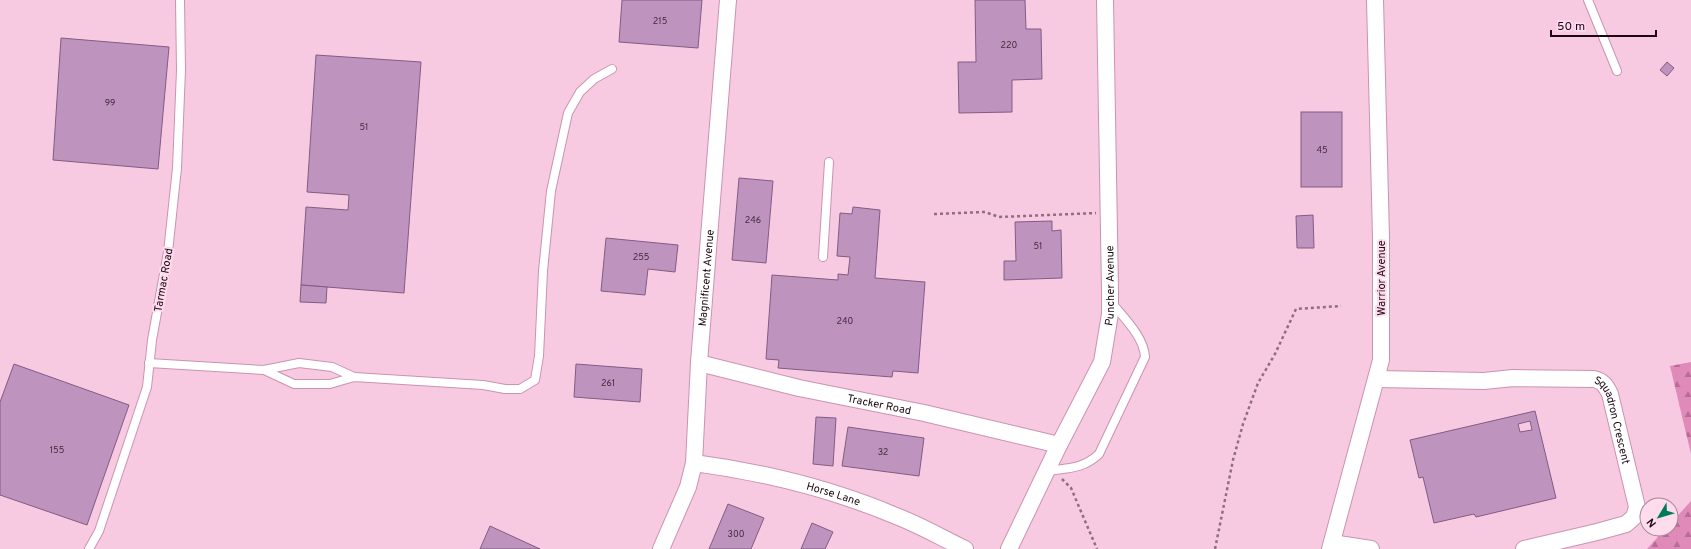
<svg xmlns="http://www.w3.org/2000/svg" width="1691" height="549" font-family="Overpass,sans-serif">
	<defs>
		<pattern id="forest-firs" width="22" height="20" patternUnits="userSpaceOnUse"><rect width="22" height="20" fill="#e08aba"/><path d="M5 1l3.5 6h-7zM16 11l3.5 6h-7z" fill="#b56f96"/></pattern>
	</defs>
	<rect width="100%" height="100%" fill="#f8cae2"/>
	<!-- forest -->
	<g fill="url(#forest-firs)">
		<path d="M1691,362V454L1670,366Z"/>
		<path d="M1691,501V549H1647L1665,529H1671V523Z"/>
	</g>
	<!-- building -->
	<g fill="#be94bf" stroke="#825b83" fill-rule="evenodd">
		<path d="M622,0H702L698,48L619,42Z"/>
		<path d="M975,0H1025L1026,29H1041L1042,79L1012,80V112L959,113L958,62H976Z"/>
		<path d="M61,38L169,47L158,169L53,160Z"/>
		<path d="M316,55L421,62L404,293L301,285L306,207L348,210L349,195L307,192Z"/>
		<path d="M1667,62L1674,68L1667,76L1660,70Z"/>
		<rect x="1301" y="112" width="41" height="75"/>
		<path d="M739,178L773,181L766,263L732,260Z"/>
		<path d="M853,207L880,210L875,278L925,282L918,373L893,371L892,377L778,368L779,360L766,359L772,275L838,280V274L848,275L850,257L837,256L840,213L852,214Z"/>
		<path d="M1313,215L1314,248H1297L1296,216Z"/>
		<path d="M1052,221V231L1061,230L1062,278L1004,280V261H1016L1015,222Z"/>
		<path d="M606,238L678,245L675,272L648,269L645,295L601,291Z"/>
		<path d="M301,285L327,287L326,303L300,302Z"/>
		<path d="M14,364L129,405L87,525L0,495V402Z"/>
		<path d="M576,364L642,369L640,402L574,397Z"/>
		<path d="M1535,411L1556,498L1476,517L1474,514L1434,523L1423,477L1419,478L1410,440ZM1530,421L1532,430L1520,432L1518,424Z"/>
		<path d="M816,417L836,418L833,466L813,464Z"/>
		<path d="M848,427L924,438L919,476L842,466Z"/>
		<path d="M728,504L764,518L751,549H709Z"/>
		<path d="M812,523L833,532L825,549H801Z"/>
		<path d="M490,526L540,549H480Z"/>
	</g>
	<g fill="none" stroke-linecap="round" stroke-linejoin="round">
		<defs>
			<g id="lane">
				<path d="M1588,0L1617,71"/>
				<path d="M823,257L829,162"/>
				<path d="M149,363L264,370L299,363L332,367L354,377"/>
				<path d="M264,370L294,384H330L354,377L483,385L505,389H520L535,380L539,356L543,271L551,191L568,113L580,92L594,79L612,69"/>
				<path d="M1047,471C1068,468 1083,469 1099,454L1145,357C1144,337 1124,318 1112,303"/>
				<path d="M89,549L99,531L147,387L152,340L168,252L177,168L181,70L180,0"/>
			</g>
			<g id="street">
				<path id="s1" d="M699,363L799,388L924,413L1059,445"/>
				<path id="s2" d="M1377,379L1484,381L1513,378L1594,379C1603,381 1606,386 1610,394L1637,507L1634,517L1626,524L1597,532L1524,549"/>
				<path id="s3" d="M694,463C763,472 832,489 896,516C920,525 942,538 965,549"/>
				<path d="M1332,543L1371,549"/>
				<path id="s4" d="M661,549L688,487L694,463L699,362L728,0"/>
				<path id="s5" d="M1009,549L1059,445L1102,362L1110,314V290L1105,0"/>
				<path d="M1330,549L1381,360V237L1375,0"/>
			</g>
		</defs>
		<!-- lane casing -->
		<use href="#lane" stroke="#ca93b0" stroke-width="10"/>
		<!-- street casing -->
		<use href="#street" stroke="#ca93b0" stroke-width="18"/>
		<!-- path -->
		<g stroke="#8f6e80" stroke-width="2.5" stroke-dasharray="3 3" stroke-linecap="butt">
			<path d="M934,214L985,212L999,217L1096,213"/>
			<path d="M1062,479L1071,488L1097,549"/>
			<path d="M1215,549L1233,460L1243,424L1258,383L1275,354L1296,309L1341,306"/>
		</g>
		<!-- lane -->
		<use href="#lane" stroke="#fff" stroke-width="8"/>
		<!-- street -->
		<use href="#street" stroke="#fff" stroke-width="16"/>
	</g>
	<g text-anchor="middle" stroke-width="4" stroke-linejoin="round" paint-order="stroke">
		<!-- number labels -->
		<g font-size="9" fill="#442b3e">
			<text x="660" y="24">215</text>
			<text x="1009" y="48">220</text>
			<text x="110" y="106">99</text>
			<text x="364" y="130">51</text>
			<text x="1322" y="153">45</text>
			<text x="753" y="223">246</text>
			<text x="1038" y="249">51</text>
			<text x="641" y="260">255</text>
			<text x="845" y="324">240</text>
			<text x="608" y="386">261</text>
			<text x="57" y="453">155</text>
			<text x="883" y="455">32</text>
			<text x="736" y="537">300</text>
		</g>
		<!-- street labels -->
		<g font-size="11" fill="#1b0813" stroke="#fedbed">
			<text dy="4" stroke="none"><textPath href="#s4" startOffset="278">Magnificent Avenue</textPath></text>
			<text transform="translate(1381 278) rotate(-90)" y="4">Warrior Avenue</text>
			<text transform="translate(163 280) rotate(-80)" y="4">Tarmac Road</text>
			<text dy="4" stroke="none"><textPath href="#s5" startOffset="286">Puncher Avenue</textPath></text>
			<text dy="4" stroke="none"><textPath href="#s1" startOffset="185">Tracker Road</textPath></text>
			<text dy="4" stroke="none"><textPath href="#s2" startOffset="265">Squadron Crescent</textPath></text>
			<text dy="4" stroke="none"><textPath href="#s3" startOffset="143">Horse Lane</textPath></text>
		</g>
	</g>
	<!-- north arrow -->
	<g transform="translate(1659 517) rotate(232)"><circle r="19" fill="#fedbed" stroke="#a38796"/>
	<path d="M0-3L7 15L0 10L-7 15Z" fill="#007b59"/>
	<text y="-6" font-size="11" font-weight="bold" text-anchor="middle" fill="#1b0813">N</text>
	</g>
	<!-- scale -->
	<path d="M1551 30v6h105v-6" fill="none" stroke="#1b0813" stroke-width="2"/>
	<text x="1557" y="30" font-size="12" fill="#1b0813" stroke="#fedbed" stroke-width="3" paint-order="stroke">50 m</text>
</svg>
